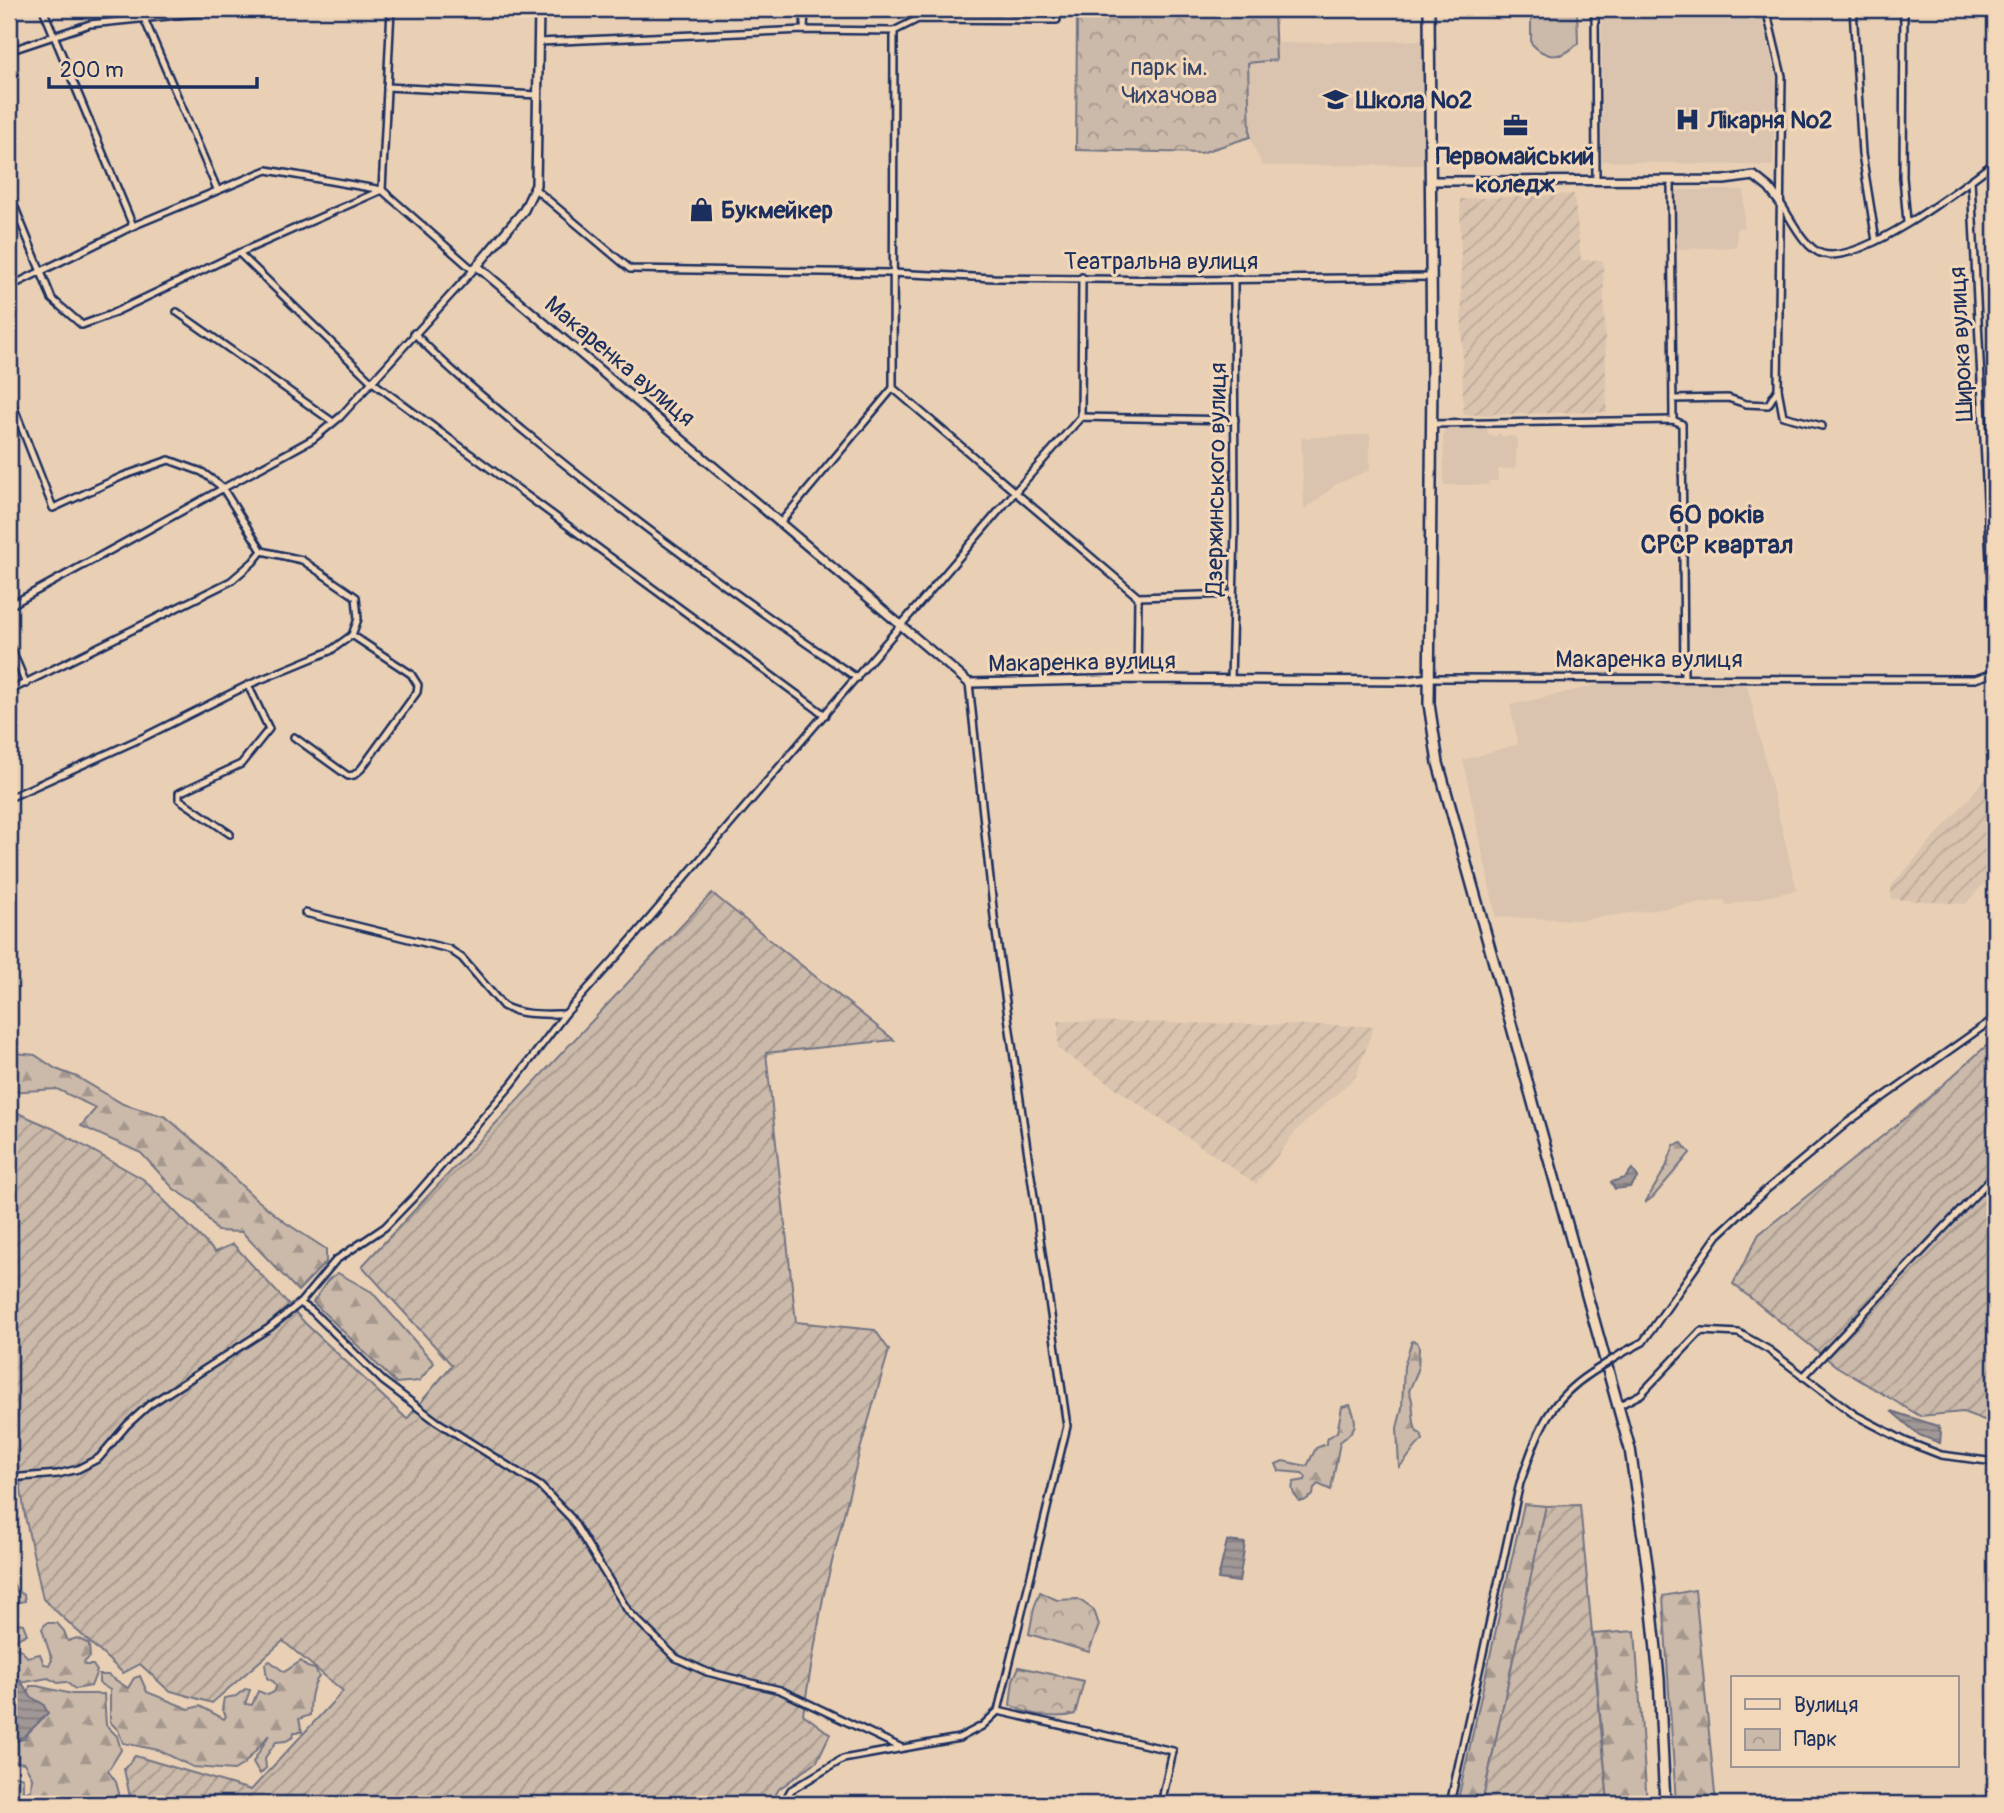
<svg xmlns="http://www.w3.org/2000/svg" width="2004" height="1813" font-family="Pangolin,sans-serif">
	<defs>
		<pattern id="industrial-furrows" width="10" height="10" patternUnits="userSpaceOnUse" patternTransform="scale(1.75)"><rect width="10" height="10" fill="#dac4af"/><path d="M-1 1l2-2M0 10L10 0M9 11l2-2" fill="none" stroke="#baa999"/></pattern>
		<pattern id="forest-firs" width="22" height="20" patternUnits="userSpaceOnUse" patternTransform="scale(1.75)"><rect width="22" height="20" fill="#cbb9a9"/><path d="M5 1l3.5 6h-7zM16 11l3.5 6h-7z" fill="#a4978d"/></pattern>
		<pattern id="park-crowns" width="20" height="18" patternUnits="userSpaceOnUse" patternTransform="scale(1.75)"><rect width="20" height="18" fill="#cbb9a9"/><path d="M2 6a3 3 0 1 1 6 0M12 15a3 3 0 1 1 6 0" fill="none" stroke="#a4978d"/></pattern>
		<pattern id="garden-furrows" width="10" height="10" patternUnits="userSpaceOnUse" patternTransform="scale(1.75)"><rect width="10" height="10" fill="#cbb9a9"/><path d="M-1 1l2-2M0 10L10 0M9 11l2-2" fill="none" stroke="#a4978d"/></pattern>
		<pattern id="water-rules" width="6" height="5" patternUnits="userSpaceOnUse" patternTransform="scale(1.75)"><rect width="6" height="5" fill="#a09796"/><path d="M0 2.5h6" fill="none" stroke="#827c7e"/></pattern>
	</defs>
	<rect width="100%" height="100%" fill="#e9d0b5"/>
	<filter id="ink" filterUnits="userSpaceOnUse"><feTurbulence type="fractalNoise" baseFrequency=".0143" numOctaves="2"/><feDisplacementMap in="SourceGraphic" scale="14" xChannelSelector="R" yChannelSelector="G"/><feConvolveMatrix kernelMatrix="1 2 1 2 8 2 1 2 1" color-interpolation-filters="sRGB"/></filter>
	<g filter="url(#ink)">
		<!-- built -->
		<g fill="#dac4af">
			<path d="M935,9H1058V13L935,15Z"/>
			<path d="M1602,9H1759L1776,78L1773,166L1602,161Z"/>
			<path d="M1423,40V165L1262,166L1250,137L1248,62L1276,59L1275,43Z"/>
			<path d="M1676,190H1744V228H1737V247L1677,249Z"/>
			<path d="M1487,425L1488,435L1497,437V434H1501V436H1514L1517,440L1516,465L1513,469H1498V481H1489L1488,485H1444L1443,433L1446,428L1450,426Z"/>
			<path d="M1370,434V470L1337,484L1304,510L1301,438Z"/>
			<path d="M1607,683L1747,685L1797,890L1726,906L1724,900L1580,920L1496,917L1463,760L1518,744L1510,705Z"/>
		</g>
		<!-- industrial -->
		<g fill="url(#industrial-furrows)">
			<path d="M1574,194L1581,260H1603L1607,412L1463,415L1460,199Z"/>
			<path d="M1985,780L1995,785V872L1965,904L1891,899V886Z"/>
			<path d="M1058,1021L1374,1026L1356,1076L1297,1130L1256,1184L1058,1049Z"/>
		</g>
		<!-- forest -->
		<g fill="url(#forest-firs)" stroke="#737484" stroke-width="2">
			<path d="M15,1053L35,1055L56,1069L77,1077L123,1104L166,1117L200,1146L256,1199L286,1223L326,1249V1262L298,1291L242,1232L217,1231L196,1203L174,1189L141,1153L81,1126L96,1108L57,1089L9,1092V1055Z"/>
			<path d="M1682,1143L1690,1153L1653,1197L1645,1203L1666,1167L1674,1145Z"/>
			<path d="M338,1273L372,1292L434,1363L419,1381L396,1383L313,1302L328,1280Z"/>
			<path d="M1412,1341L1417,1342L1419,1347L1418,1370L1409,1391C1416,1404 1410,1419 1417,1432L1421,1434L1423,1440C1412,1448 1409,1459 1399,1467L1397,1428L1402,1408L1404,1366Z"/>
			<path d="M1350,1405C1359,1424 1356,1430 1340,1442L1331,1490L1318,1484L1314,1488L1313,1495L1304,1501H1299C1294,1495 1290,1489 1294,1482L1305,1480L1306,1477L1302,1473L1279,1471L1276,1464L1283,1461L1307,1466L1316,1448L1326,1444L1328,1438L1337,1432L1342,1407Z"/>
			<path d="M1524,1504L1546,1506L1482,1804H1457Z"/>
			<path d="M9,1583H13L17,1591L24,1595L25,1601L9,1604Z"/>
			<path d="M1695,1590L1716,1804H1676L1663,1596Z"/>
			<path d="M17,1623L23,1624L27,1634L15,1640V1648L22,1650L27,1657L40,1654L44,1664L49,1665L52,1660L42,1629L46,1623H57L64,1631L68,1641L77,1638L89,1644L90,1657L84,1662L85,1665H93L97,1671L91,1686L75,1689L66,1682L58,1683L48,1678L20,1683L9,1670V1628Z"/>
			<path d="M1635,1631L1647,1804H1608L1593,1634Z"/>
			<path d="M270,1661L284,1672L301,1661L307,1667L315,1669L319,1676C311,1689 310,1700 310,1715L299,1719L302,1732H294L293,1737L286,1741L276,1742L265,1758L266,1768L260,1774L253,1762L269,1735L244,1764L234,1770L193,1767L158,1750L123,1743L118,1730L110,1722V1690L99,1683V1675H108L128,1688L134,1678L140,1676L147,1692L189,1709L200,1706L224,1719L226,1716L222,1709L224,1698L236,1696L245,1689L250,1690L245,1704L252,1705L258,1691L268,1695L274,1692L276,1687L274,1682L267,1678L265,1664Z"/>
			<path d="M30,1686H37L72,1694H104L106,1725L117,1736L121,1750L108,1771L116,1782L119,1793L111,1804H9V1774L23,1778V1794L31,1790L32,1777L24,1763L12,1761L9,1751L11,1742L25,1739C31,1722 25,1704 30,1686Z"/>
		</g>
		<!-- park -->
		<g fill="url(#park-crowns)" stroke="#737484" stroke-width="2">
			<path d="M1063,9H1274L1276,60L1248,63L1250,137L1201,153L1076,150L1077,18L1063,17Z"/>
			<path d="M1040,1592L1057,1600L1078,1599L1094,1610L1099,1625L1089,1652L1029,1634L1034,1608Z"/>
			<path d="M1019,1667L1084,1681L1075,1714C1057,1720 1026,1714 1010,1705L1013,1680Z"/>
		</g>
		<!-- garden -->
		<g fill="url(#garden-furrows)" stroke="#737484" stroke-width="2">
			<path d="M712,893L894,1040L766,1053L796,1322L875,1330L889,1350L860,1450L823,1598L803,1714L830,1734L817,1761L779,1789L770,1804H129L130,1797L124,1769L135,1756L251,1790L343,1691L283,1641L212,1703L168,1690L140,1664L123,1673L43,1599L25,1516L15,1449L9,1438V1109L52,1128L143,1179L215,1252L233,1244L306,1324L407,1419L452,1365L362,1266Z"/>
			<path d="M1995,1038V1424L1963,1412L1920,1416L1836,1366L1733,1284L1759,1234L1909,1115Z"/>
			<path d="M1580,1505L1608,1804H1482L1546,1506Z"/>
		</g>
		<!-- pitch -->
		<path fill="#cbb9a9" stroke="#737484" stroke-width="2" d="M1531,9H1577L1578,43C1564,59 1546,60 1531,43Z"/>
		<!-- water -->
		<g fill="url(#water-rules)" stroke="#6b6d80" stroke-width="2">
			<path d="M1632,1169L1638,1177L1630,1187L1615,1189L1611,1182L1625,1178Z"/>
			<path d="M1891,1411L1938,1426L1941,1433L1940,1443L1919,1435Z"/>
			<path d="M1227,1541L1245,1543L1239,1582L1218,1579Z"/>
			<path d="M9,1662L31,1697L43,1704L48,1713L25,1736L9,1745Z"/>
		</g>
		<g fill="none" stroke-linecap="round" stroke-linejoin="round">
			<defs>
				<g id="minor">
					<path d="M43,9L133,226"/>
					<path d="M140,9L217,189"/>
					<path d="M391,9L382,190L473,270"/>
					<path d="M1595,9L1596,180"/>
					<path d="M1766,9L1782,76L1778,389L1783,416L1822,426"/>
					<path d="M1853,9L1862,154L1876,241"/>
					<path d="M1904,9L1903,177L1907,222"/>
					<path d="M804,30L805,9"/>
					<path d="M539,42L804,30L894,31L918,19L1057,20"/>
					<path d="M9,51L90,24L237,9"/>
					<path d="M387,87L538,95"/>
					<path d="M1671,180L1673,420"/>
					<path d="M535,189L630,269L891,273L994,278L1190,280L1431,277"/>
					<path d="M9,193L52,299L82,325L109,315L239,253L382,190"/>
					<path d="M1779,201C1790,216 1804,249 1823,254C1863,264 1962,187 1995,162"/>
					<path d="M239,253L371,381L825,715"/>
					<path d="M9,287L133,226L267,170L382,190"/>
					<path d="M177,312L333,422"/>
					<path d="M414,333C448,369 487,400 525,432C632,521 742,600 857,678"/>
					<path d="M893,388L1138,597L1233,594"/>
					<path d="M9,395L53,508L123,476L169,460L202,472L222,487L262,551L302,560L356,597L358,619L352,635L330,651L248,685L144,737L9,798"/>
					<path d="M1673,399L1728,398L1746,404L1768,405L1778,389"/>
					<path d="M1081,417L1082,277"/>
					<path d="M1432,424L1673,420L1682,424L1684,678"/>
					<path d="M781,522L893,388L894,31"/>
					<path d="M9,606L313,439L340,417L477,266"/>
					<path d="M9,643L26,684"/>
					<path d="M1429,678L1975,679L1991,674L1995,660L1971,180"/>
					<path d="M1137,679L1138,597"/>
					<path d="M1231,680L1235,528L1234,279"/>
					<path d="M9,691L231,581L253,562L262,551"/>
					<path d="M294,737L348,776L354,775L361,769L417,692L418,685L411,674L352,635"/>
					<path d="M230,834L179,799V793L241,764L269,729L248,685"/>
					<path d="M305,913L449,949L462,958L503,1006C522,1016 544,1014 565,1014"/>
					<path d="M300,1303L312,1311L383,1381L436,1421L540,1486L571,1518L628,1611L676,1658L707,1672L780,1690L902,1748"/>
					<path d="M1624,1352L1643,1342L1718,1235L1766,1190L1848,1122L1995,1018"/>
					<path d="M1803,1377L1995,1174"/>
					<path d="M1618,1406L1641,1394L1701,1331L1739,1333L1769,1350L1855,1415L1905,1441L1941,1455L1995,1462"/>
					<path d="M9,1478L58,1474L78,1469L99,1458L127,1425L149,1405L269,1328L300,1303L336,1260L385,1227L415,1196L512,1084L566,1013L620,953L1015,492L1081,417L1235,420"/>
					<path d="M998,1711L1173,1751L1161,1804"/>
					<path d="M783,1804L791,1790L843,1759L959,1738L982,1726L998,1711L1067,1426L995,926L969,683"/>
					<path d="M1450,1804L1520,1483C1538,1434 1545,1403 1591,1373"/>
				</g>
				<g id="tertiary">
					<path d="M539,9L536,185L524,210L477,266L969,683L1137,679L1406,681L1429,678"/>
					<path d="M1430,181L1724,180L1754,176L1769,188L1779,201"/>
				</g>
				<path id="primary" d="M1429,9L1432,375L1429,704L1438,763L1630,1449L1647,1564L1659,1678L1665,1804"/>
			</defs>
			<!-- minor casing -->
			<use href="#minor" stroke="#1b2f5e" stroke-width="10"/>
			<!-- tertiary casing -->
			<use href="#tertiary" stroke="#1b2f5e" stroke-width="12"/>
			<!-- primary casing -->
			<use href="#primary" stroke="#1b2f5e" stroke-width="14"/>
			<!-- minor -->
			<use href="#minor" stroke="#f2d7b9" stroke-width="5"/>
			<!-- tertiary -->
			<use href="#tertiary" stroke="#f2d7b9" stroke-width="7"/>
			<!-- primary -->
			<use href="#primary" stroke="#f2d7b9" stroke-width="9"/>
			<defs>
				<path id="minor-bridge" d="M1591,1373L1624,1352"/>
			</defs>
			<!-- minor-bridge casing -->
			<use href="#minor-bridge" stroke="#1b2f5e" stroke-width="10" stroke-linecap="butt"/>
			<!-- minor-bridge -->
			<use href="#minor-bridge" stroke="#f2d7b9" stroke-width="5"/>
		</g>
	</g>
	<!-- icons -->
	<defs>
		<symbol id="school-bare" viewBox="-9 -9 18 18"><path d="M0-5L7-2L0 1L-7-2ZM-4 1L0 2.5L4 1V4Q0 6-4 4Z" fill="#1b2f5e" stroke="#f2d7b9" stroke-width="2.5" paint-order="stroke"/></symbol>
		<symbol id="hospital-bare" viewBox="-9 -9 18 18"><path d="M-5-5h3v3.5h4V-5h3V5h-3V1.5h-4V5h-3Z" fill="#1b2f5e" stroke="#f2d7b9" stroke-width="2.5" paint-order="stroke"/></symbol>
		<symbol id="office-bare" viewBox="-9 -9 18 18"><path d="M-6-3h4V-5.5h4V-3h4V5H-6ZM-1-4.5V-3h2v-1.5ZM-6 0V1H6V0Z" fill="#1b2f5e" stroke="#f2d7b9" stroke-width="2.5" paint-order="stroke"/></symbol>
		<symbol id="shop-bare" viewBox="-9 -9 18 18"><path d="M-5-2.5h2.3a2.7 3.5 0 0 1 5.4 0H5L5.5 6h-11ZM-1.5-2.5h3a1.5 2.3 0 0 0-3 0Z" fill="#1b2f5e" stroke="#f2d7b9" stroke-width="2.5" paint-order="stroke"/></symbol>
	</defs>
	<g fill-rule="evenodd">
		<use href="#school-bare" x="1318" y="82" width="35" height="35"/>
		<use href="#hospital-bare" x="1670" y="102" width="35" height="35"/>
		<use href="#office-bare" x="1498" y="108" width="35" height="35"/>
		<use href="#shop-bare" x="684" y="192" width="35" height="35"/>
	</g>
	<g text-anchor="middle" stroke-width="6" stroke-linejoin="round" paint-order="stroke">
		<!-- park labels -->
		<g font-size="24" fill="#354469" stroke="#f2d7b9">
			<text x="1169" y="75">парк ім.<tspan x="1169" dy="28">Чихачова</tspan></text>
		</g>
		<!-- poi labels -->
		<g font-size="24" font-weight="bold" fill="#1b2f5e" stroke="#f2d7b9" text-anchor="start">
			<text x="1356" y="108">Школа №2</text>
			<text x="1708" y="128">Лікарня №2</text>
			<text x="1515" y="164" text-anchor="middle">Первомайський<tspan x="1515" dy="28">коледж</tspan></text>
			<text x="721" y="218">Букмейкер</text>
		</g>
		<!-- street labels -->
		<g font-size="24" fill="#1b2f5e" stroke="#f2d7b9">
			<text x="1161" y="269">Театральна вулиця</text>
			<text transform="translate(1961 344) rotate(-93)" y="8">Широка вулиця</text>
			<text transform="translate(620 361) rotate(40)" y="8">Макаренка вулиця</text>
			<text transform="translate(1216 479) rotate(-89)" y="8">Дзержинського вулиця</text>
			<text x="1649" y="667">Макаренка вулиця</text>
			<text transform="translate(1082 662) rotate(-1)" y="8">Макаренка вулиця</text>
		</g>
		<!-- neighbourhood labels -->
		<g font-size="26" font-weight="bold" fill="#1b2f5e" stroke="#f2d7b9">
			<text x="1717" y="523">60 років<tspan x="1717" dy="30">СРСР квартал</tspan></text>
		</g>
	</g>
	<!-- margin -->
	<rect width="2004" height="1813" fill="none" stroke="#f2d7b9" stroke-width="35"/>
	<rect x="18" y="18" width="1969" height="1778" fill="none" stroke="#1b2f5e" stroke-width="2.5" filter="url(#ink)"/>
	<!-- legend -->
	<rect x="1731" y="1676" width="228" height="91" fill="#f2d7b9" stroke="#9c9495" stroke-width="2"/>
	<rect x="1745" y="1699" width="35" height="10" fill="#f2d7b9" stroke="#9c9495" stroke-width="2"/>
	<text x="1794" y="1712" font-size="21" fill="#1b2f5e">Вулиця</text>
	<rect x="1745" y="1729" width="35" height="21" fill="url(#park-crowns)" stroke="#9c9495" stroke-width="2"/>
	<text x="1794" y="1746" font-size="21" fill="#1b2f5e">Парк</text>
	<!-- scale -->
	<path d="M49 77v10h208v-10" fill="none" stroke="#1b2f5e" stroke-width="3.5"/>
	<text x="60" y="77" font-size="21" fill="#1b2f5e" stroke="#f2d7b9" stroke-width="5" paint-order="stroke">200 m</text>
</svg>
